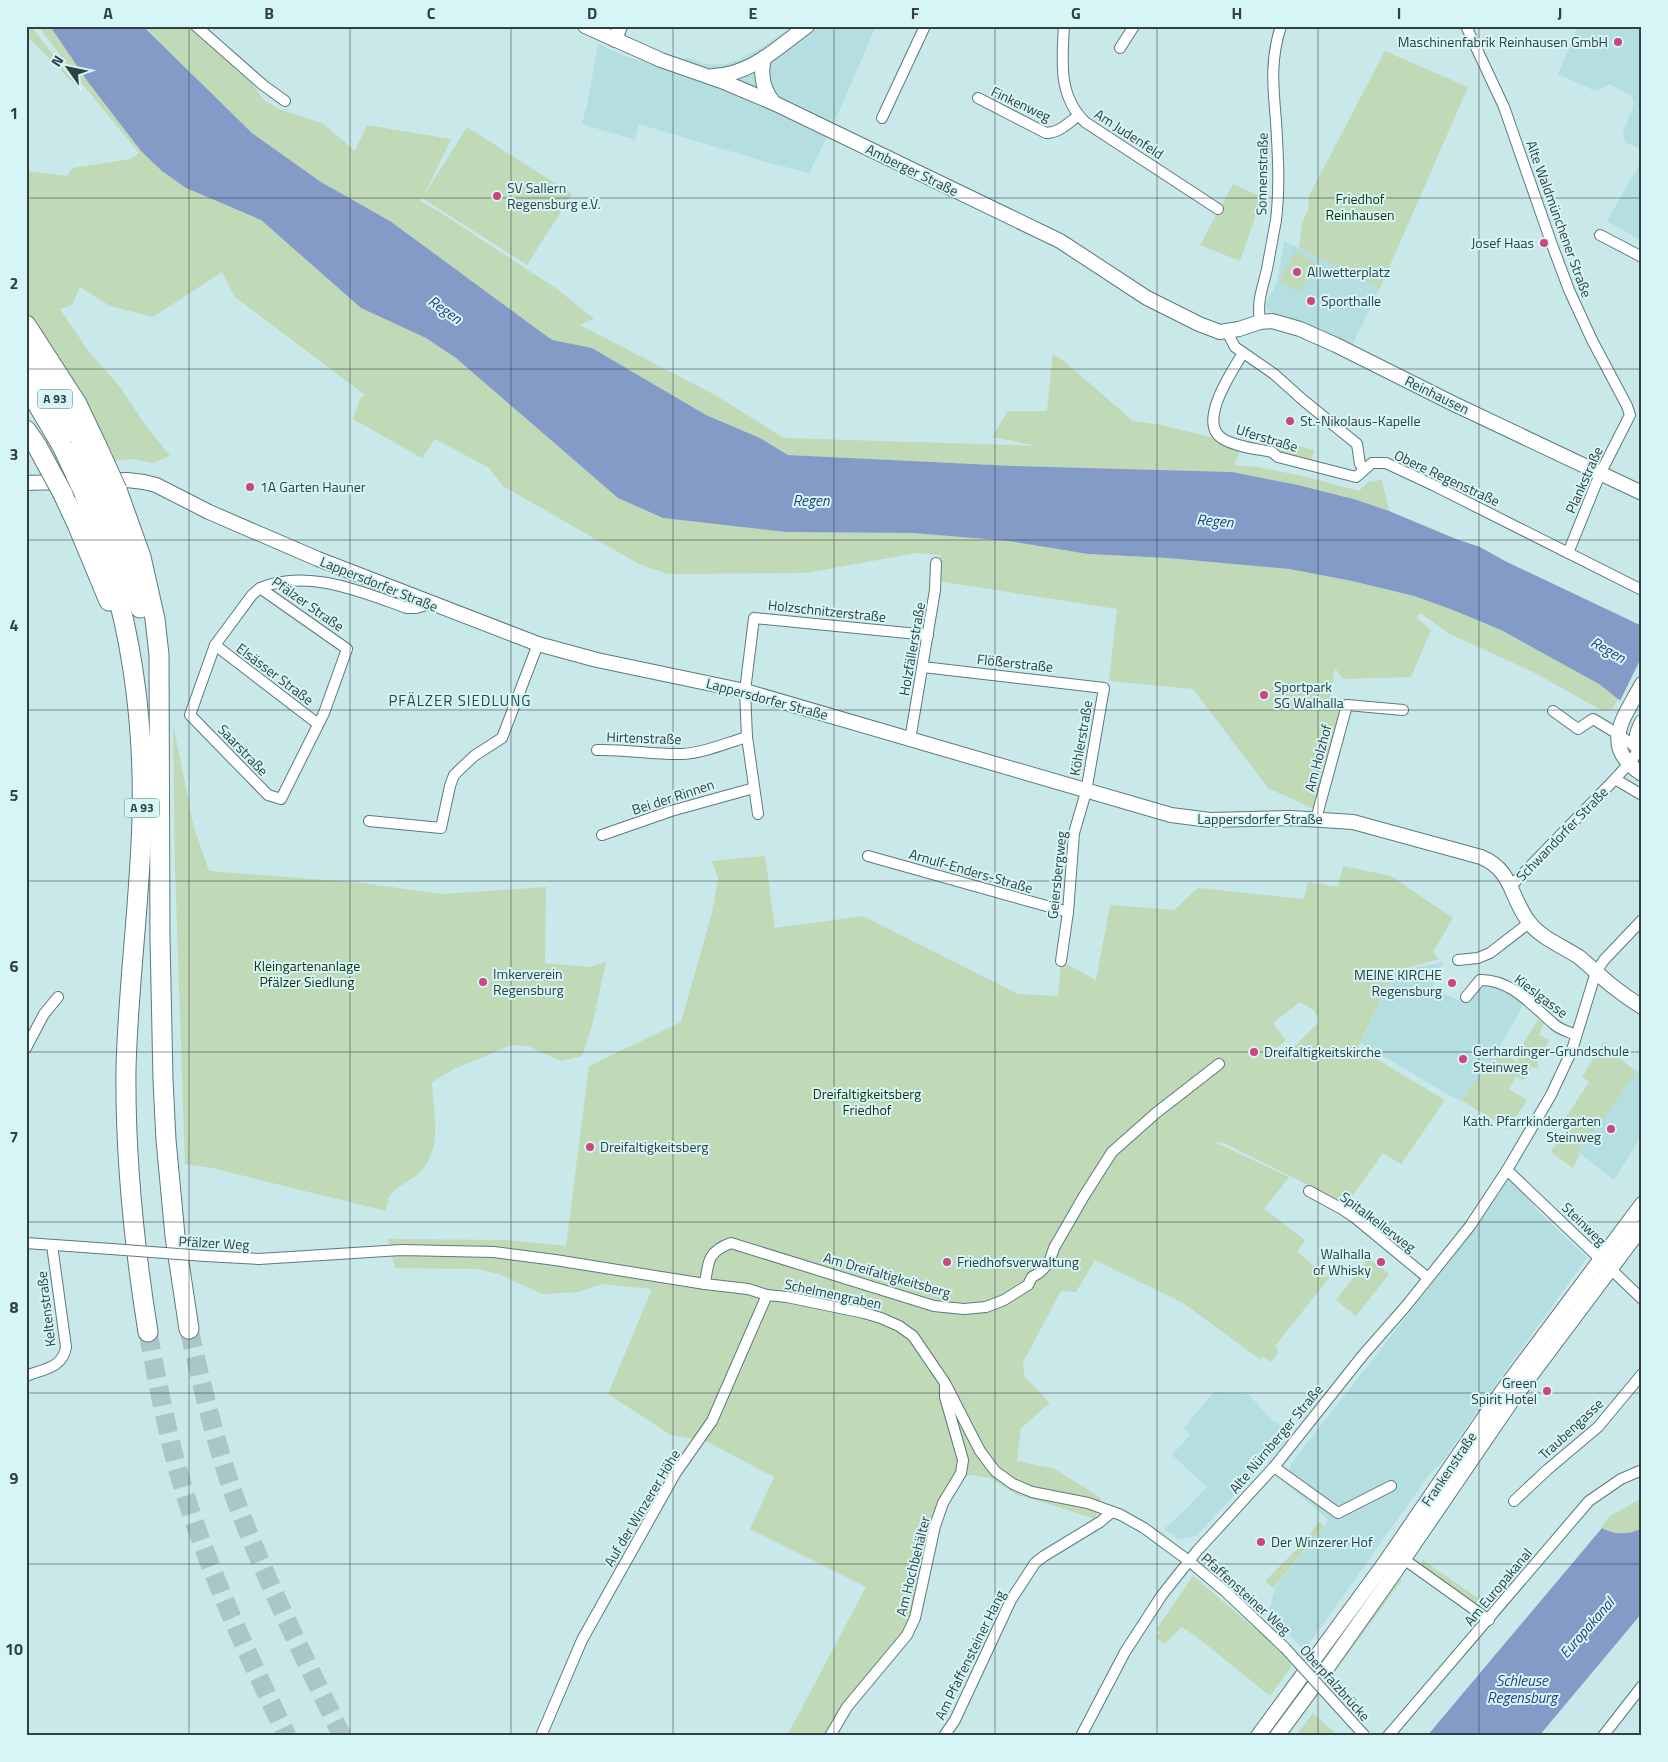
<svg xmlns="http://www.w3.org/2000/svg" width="1668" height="1762" font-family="'Titillium Web',sans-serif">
	<rect width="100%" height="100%" fill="#c8e8ea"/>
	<!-- built -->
	<g fill="#b4dee0">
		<path d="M793,26H876L834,123L809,173L773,164L639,124L635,140L582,124L588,101L598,44L625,56L674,71L685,57L706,64H725L738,60L759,49Z"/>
		<path d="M1579,26H1642V150L1625,142L1623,134L1634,103L1632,96L1610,84L1595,91L1558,74Z"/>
		<path d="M1642,160V241L1607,221Z"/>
		<path d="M1284,241L1380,288L1352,345L1317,328L1268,311L1266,303L1277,283Z"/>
		<path d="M1443,962L1432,988L1458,1000L1466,997L1480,980L1524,997L1520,1011L1492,1059L1461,1100L1449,1095L1361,1043L1394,972Z"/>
		<path d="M1642,1065V1135L1614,1180L1578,1152Z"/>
		<path d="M1508,1180L1533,1203L1535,1208L1587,1258L1507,1368L1442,1462L1429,1475L1304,1651L1269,1610L1276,1586L1329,1520L1284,1482L1293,1461L1476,1228Z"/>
		<path d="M1214,1392L1248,1394L1272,1420L1292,1434L1196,1536L1178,1539L1164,1529L1185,1510L1207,1487L1172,1455L1190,1435L1184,1428Z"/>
	</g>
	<!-- green -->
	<g fill="#c0d9b7" fill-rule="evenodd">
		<path d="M26,26H31L80,90L26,35Z"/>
		<path d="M38,26H50L88,82L141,151L186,188L261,220L361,308L426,338L456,358L618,498L663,518L786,532L913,533L1009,541L1088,554L1167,558L1289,569L1352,581L1414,596L1453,610L1501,630L1599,684L1618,699C1614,708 1611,711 1601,710L1535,673L1450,634L1420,613L1417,618L1431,630L1411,677L1343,679L1335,668L1330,700L1343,704L1314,809L1268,788L1193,689L1109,681L1117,609L938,581L940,555L916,553L806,573L668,574L639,564L503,486L489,468L435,439L422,458L353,419L361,397L365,395L235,297L222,272L153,317L110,306L80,287L72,305L60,309L89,352L120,387L146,426L170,456L152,463L132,459L114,461L26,318V171L67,176L73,168L131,159L139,153L80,81Z"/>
		<path d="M144,26H190L247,76L264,100L278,109L322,123L355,151L367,125L451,139L423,197L467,127L572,194L527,265L422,198L420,201L438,211L557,289L594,319L580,325L715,395L784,438L1038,446L992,437L1008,411H1047L1053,354L1065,362L1133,421L1161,425L1210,437L1239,447V454L1234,465L1257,467L1303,476L1359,491L1368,482L1382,480L1389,511L1357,500L1298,485L1232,472L1014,466L788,455L760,438L706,415L592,348L553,341L390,221L321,182L252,133Z"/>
		<path d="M1385,51L1468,87L1380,288L1299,248L1302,223L1308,210L1309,196Z"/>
		<path d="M1233,184L1262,197L1240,261L1200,245Z"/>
		<path d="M1295,251L1316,262L1300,292L1279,281Z"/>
		<path d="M1285,442L1314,450L1311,461L1281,453Z"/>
		<path d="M173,724L194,828L209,871L362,883L442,894L546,887L545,963L589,967L606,962L592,1026L582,1056L561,1061L528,1046L512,1045L454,1069L432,1082C433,1109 442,1142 425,1166C416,1180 397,1184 390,1196C387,1200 387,1206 386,1211L212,1168L185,1164L175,867Z"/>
		<path d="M765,856L775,928L863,916L1018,994L1058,996L1061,961L1096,980L1110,905L1174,910L1198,888L1304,899L1308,882L1338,887L1343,866L1391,876L1453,918L1433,952L1439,959L1394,972L1358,1048L1445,1100L1401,1164L1383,1153L1345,1206L1336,1199L1224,1143L1215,1142L1289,1177L1264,1209L1305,1240L1297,1252L1329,1278L1276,1345L1278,1353L1271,1362L1263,1357L1261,1360L1183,1303L1095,1260L1076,1292L1061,1291L1023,1362L1024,1376L1050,1403L1021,1428L1017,1461L1055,1469L1101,1498L1095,1519L1049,1504L1017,1495L990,1478L971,1475L960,1476L943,1503L915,1618L830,1736H787L866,1587L750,1529L774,1477L706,1441L671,1435L608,1394L652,1289L602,1284L578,1292L542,1294L499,1274L478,1269L395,1268L388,1239L507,1240L566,1246L589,1066L681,1022L712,913L718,878L712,861ZM1300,1002L1314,1010L1319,1022L1282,1059L1275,1049L1286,1041L1273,1023Z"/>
		<path d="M1538,1020L1544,1023L1539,1035L1549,1040L1537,1064L1539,1065L1537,1069L1531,1067L1524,1081L1516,1076L1509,1089L1527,1100L1507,1130L1502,1125L1461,1100L1492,1059L1503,1054L1517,1062L1525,1047L1522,1045Z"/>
		<path d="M1604,1041L1616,1055L1637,1072L1578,1152L1579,1155L1573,1168L1551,1152L1566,1128L1561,1125L1589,1082L1582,1077Z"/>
		<path d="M1369,1258L1389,1274L1356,1316L1336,1300Z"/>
		<path d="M1642,1498V1528C1629,1535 1613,1535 1601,1527L1610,1516Z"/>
		<path d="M1319,1522L1324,1526L1273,1588L1265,1581L1303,1543Z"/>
		<path d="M1423,1560L1489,1606L1477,1604L1420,1564Z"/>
		<path d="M1193,1576L1278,1648L1292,1666L1270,1696L1202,1641L1182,1627L1164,1644L1156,1638L1160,1632L1156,1630Z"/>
		<path d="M1400,1579L1402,1580L1288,1736H1282L1348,1646L1363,1630Z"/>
		<path d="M1313,1713L1338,1736H1296Z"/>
	</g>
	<!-- water -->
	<g fill="#849bc8">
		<path d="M50,26H143L252,133L321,182L390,221L552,340L592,348L706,415L760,438L788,455L1014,466L1232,472L1298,485L1357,500L1389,511L1456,539L1480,547L1505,561L1642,626V713L1618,699L1599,684L1501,630L1453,610L1414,596L1352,581L1289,569L1167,558L1088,554L1009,541L913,533L786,532L663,518L618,498L456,358L426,338L361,308L261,220L186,188L162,171L141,151L88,82Z"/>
		<path d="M1602,1528C1615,1535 1629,1535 1642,1528V1613L1539,1736H1427Z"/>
	</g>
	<!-- pier -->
	<path fill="#c8e8ea" d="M1642,656V715L1619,703Z"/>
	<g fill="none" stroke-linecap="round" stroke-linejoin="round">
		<!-- highway-tunnel -->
		<g stroke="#aac6c8" stroke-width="19" stroke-dasharray="19 9" stroke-linecap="butt">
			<path d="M189,1329C204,1395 219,1459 244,1522C273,1595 308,1665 342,1736"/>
			<path d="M148,1332C158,1385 168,1439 184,1491C211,1576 248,1656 287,1736"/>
		</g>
		<defs>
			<g id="street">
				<path d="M196,26L263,85L285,101"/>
				<path d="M1064,26C1062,61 1058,96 1085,122L1218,209"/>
				<path d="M1466,26L1504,107L1551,242L1569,290L1592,340L1627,406L1630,415L1600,474L1568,553"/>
				<path d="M1120,48L1134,26"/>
				<path d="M978,98L1046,133C1059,133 1068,123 1078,116"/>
				<path d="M882,118L925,26"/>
				<path d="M1600,235L1642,257"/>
				<path d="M1260,322C1257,299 1262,291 1267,269C1270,253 1273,236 1276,220C1280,187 1278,154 1276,121C1273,87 1270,59 1281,26"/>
				<path d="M1227,332L1235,347L1274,374L1303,400L1357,444L1360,464L1365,469"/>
				<path d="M1243,353C1233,370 1196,423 1223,439C1237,447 1257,449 1272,452L1278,457L1356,477L1372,463H1386L1433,485L1642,590"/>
				<path d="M260,588L252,595L215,645L190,715L268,795L281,799L324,713L347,649L260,588C308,568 362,592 407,608H416L430,604"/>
				<path d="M215,645L318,724"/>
				<path d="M923,667L1104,688L1086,792L1074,833L1068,912L1061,961"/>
				<path d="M910,740L935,590L936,563"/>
				<path d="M597,750C626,749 654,755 683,754C704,753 726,743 747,737"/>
				<path d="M1615,779L1642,795"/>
				<path d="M758,814L747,737L745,691L754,618L928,635"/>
				<path d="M1316,819L1347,705L1403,710"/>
				<path d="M369,821L441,828L450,786L454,775L474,756L502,738L538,644"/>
				<path d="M602,835L671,811L754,788"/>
				<path d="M868,856L1068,912"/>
				<path d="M1511,886L1615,779L1633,759L1638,749L1618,734L1593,719L1578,729L1553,711"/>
				<path d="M1458,960L1478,958L1490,953L1529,923"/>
				<path d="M1466,997L1480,980C1512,979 1533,1007 1555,1025C1561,1030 1569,1032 1576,1035"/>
				<path d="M26,1048L44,1014L58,997"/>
				<path d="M1507,1170L1642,1299"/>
				<path d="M1309,1191L1342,1209L1354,1217L1428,1278"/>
				<path d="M26,1243L111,1249"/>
				<path d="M205,1256L259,1259L401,1250L494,1252L555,1260L705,1284L748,1289L767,1295L787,1297L864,1313L881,1318L899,1326L913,1336L945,1383L980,1451L995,1471L1013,1484L1032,1492L1088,1503L1121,1515L1144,1528L1189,1561L1227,1593L1285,1648"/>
				<path d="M705,1284C708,1262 708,1251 731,1243L934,1306L964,1309L986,1307L1004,1300L1028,1285L1032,1277L1039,1273L1049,1263L1054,1248L1084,1196L1112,1152L1156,1113L1219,1064"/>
				<path d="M26,1376C43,1369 63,1368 66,1347L52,1245"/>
				<path d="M1274,1467L1338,1513L1391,1486"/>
				<path d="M1514,1501L1547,1470L1598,1427L1642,1374"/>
				<path d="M1398,1555L1489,1620"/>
				<path d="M541,1736L582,1640L675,1474L712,1421L767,1295"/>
				<path d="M830,1736L847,1707L907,1635L915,1618L935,1526L943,1503L961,1473L963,1460L945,1397V1384"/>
				<path d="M944,1736L955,1720L1011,1600L1035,1563L1044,1556L1100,1522L1112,1512"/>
				<path d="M1081,1736L1125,1652L1162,1595L1197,1551L1274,1467L1363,1355L1406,1306L1470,1226L1507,1170L1551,1095L1572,1050L1596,972L1604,960L1642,920"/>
				<path d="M1388,1736L1589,1501L1621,1479L1642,1470"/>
				<path d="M1603,1736L1642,1686"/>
			</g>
			<g id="secondary">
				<path d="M585,26L661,60L724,82L774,103L1060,241L1147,298L1199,324L1220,332L1239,329L1260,322L1272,321L1300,329L1336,345L1454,404L1642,493"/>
				<path d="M615,40L620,26"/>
				<path d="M764,58C760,74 763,90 774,103"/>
				<path d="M713,76C751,75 778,47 807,26"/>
				<path d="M26,483L127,480L144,482L156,485L209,512L318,559L538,644L597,660L745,691L1171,815L1210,820L1291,818L1353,822L1481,857C1513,870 1510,898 1529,922C1539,937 1564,947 1579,957C1590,966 1600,976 1611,985C1621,993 1631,1000 1642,1007"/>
				<path d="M1642,684C1624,718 1599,746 1642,774"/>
				<path d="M1642,722C1637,732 1632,744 1642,753"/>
				<path d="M1258,1736L1384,1564L1503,1390L1642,1204"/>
				<path d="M1277,1736L1325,1671L1395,1572L1511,1402L1642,1227"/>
			</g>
			<g id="highway">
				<path d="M26,325L77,404L97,446"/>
				<path d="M26,353L64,414L80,446"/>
				<path d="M26,385L62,446"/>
				<path d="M26,430L37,446"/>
				<path d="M117,490L141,557L155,619L159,655L160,938L163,1080L166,1140L175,1236L189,1329"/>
				<path d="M101,492L127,562L140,608"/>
				<path d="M84,493C94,521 105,549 113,578C135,655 144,738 142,818C140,902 128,985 126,1069C125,1157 134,1245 148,1332"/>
				<path d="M63,494L77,524L109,601"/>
			</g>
		</defs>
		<!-- street casing -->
		<use href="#street" stroke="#5d7a7c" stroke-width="12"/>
		<!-- secondary casing -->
		<use href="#secondary" stroke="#5d7a7c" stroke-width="16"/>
		<!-- highway casing -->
		<use href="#highway" stroke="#5d7a7c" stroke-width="21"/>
		<!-- street -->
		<use href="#street" stroke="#fff" stroke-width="10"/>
		<!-- secondary -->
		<use href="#secondary" stroke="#fff" stroke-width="14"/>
		<!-- highway -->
		<use href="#highway" stroke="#fff" stroke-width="19"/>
		<defs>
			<g id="street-bridge">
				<path d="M111,1249L205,1256"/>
				<path d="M1285,1648L1365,1736"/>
			</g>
			<g id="highway-bridge">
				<path d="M37,446L63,494"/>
				<path d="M62,446L84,493"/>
				<path d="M80,446L101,492"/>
				<path d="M97,446L117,490"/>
			</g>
		</defs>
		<!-- street-bridge casing -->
		<use href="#street-bridge" stroke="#5d7a7c" stroke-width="12" stroke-linecap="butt"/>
		<!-- highway-bridge casing -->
		<use href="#highway-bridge" stroke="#5d7a7c" stroke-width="21" stroke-linecap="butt"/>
		<!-- street-bridge -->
		<use href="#street-bridge" stroke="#fff" stroke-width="10"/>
		<!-- highway-bridge -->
		<use href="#highway-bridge" stroke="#fff" stroke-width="19"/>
	</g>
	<!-- grid -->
	<path fill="none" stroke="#334041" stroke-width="1" stroke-opacity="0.55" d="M189,26V1736M350,26V1736M511,26V1736M673,26V1736M834,26V1736M995,26V1736M1157,26V1736M1318,26V1736M1479,26V1736M26,198H1642M26,369H1642M26,540H1642M26,710H1642M26,881H1642M26,1052H1642M26,1222H1642M26,1393H1642M26,1564H1642"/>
	<!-- markers -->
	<g fill="#ce447d" stroke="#d5f5f7" stroke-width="2">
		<circle cx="1618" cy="42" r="5"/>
		<circle cx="497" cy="196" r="5"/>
		<circle cx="1544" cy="243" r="5"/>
		<circle cx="1297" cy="272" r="5"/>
		<circle cx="1311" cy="301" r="5"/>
		<circle cx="1290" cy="421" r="5"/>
		<circle cx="250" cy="487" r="5"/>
		<circle cx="1264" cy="695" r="5"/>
		<circle cx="483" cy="982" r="5"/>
		<circle cx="1452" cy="983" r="5"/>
		<circle cx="1254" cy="1052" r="5"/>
		<circle cx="1463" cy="1059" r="5"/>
		<circle cx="1611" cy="1129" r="5"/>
		<circle cx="590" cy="1147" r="5"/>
		<circle cx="947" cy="1262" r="5"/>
		<circle cx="1381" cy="1262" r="5"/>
		<circle cx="1547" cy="1391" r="5"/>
		<circle cx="1261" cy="1542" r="5"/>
	</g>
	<g text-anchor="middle" stroke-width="4" stroke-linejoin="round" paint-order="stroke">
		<!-- shield labels -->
		<g fill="#d5f5f7" stroke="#647678" stroke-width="1">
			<rect x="37.5" y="389.5" width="35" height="19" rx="4"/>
			<rect x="124.5" y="798.5" width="35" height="19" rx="4"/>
		</g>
		<g font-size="12" font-weight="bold" fill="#334041">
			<text x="55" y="403">A 93</text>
			<text x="142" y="812">A 93</text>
		</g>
		<!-- poi labels -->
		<g font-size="14" fill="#334041" stroke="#d5f5f7" text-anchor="start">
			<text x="1608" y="47" text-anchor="end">Maschinenfabrik Reinhausen GmbH</text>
			<text x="507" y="193">SV Sallern<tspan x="507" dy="16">Regensburg e.V.</tspan></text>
			<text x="1534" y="248" text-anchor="end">Josef Haas</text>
			<text x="1307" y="277">Allwetterplatz</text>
			<text x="1321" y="306">Sporthalle</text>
			<text x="1300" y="426">St.-Nikolaus-Kapelle</text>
			<text x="260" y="492">1A Garten Hauner</text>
			<text x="1274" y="692">Sportpark<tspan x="1274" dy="16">SG Walhalla</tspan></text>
			<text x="493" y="979">Imkerverein<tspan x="493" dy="16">Regensburg</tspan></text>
			<text x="1442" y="980" text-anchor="end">MEINE KIRCHE<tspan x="1442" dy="16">Regensburg</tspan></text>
			<text x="1473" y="1056">Gerhardinger-Grundschule<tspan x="1473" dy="16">Steinweg</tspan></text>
			<text x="1264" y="1057">Dreifaltigkeitskirche</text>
			<text x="1601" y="1126" text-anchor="end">Kath. Pfarrkindergarten<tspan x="1601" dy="16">Steinweg</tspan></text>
			<text x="600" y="1152">Dreifaltigkeitsberg</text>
			<text x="1371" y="1259" text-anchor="end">Walhalla<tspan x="1371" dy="16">of Whisky</tspan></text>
			<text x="957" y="1267">Friedhofsverwaltung</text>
			<text x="1537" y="1388" text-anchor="end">Green<tspan x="1537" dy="16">Spirit Hotel</tspan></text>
			<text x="1271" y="1547">Der Winzerer Hof</text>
		</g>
		<!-- street labels -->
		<g font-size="14" fill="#334041" stroke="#d5f5f7">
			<text transform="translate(1021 104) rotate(25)" y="5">Finkenweg</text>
			<text transform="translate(1129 134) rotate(33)" y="5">Am Judenfeld</text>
			<text transform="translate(912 170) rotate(26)" y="5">Amberger Straße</text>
			<text transform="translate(1262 174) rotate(-89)" y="5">Sonnenstraße</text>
			<text transform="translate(1559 219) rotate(70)" y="5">Alte Waldmünchener Straße</text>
			<text transform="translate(1437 395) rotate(26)" y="5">Reinhausen</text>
			<text transform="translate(1267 438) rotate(17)" y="5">Uferstraße</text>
			<text transform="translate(1447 478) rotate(25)" y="5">Obere Regenstraße</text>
			<text transform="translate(1584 480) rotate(-66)" y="5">Plankstraße</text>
			<text transform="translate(379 584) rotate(22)" y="5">Lappersdorfer Straße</text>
			<text transform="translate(308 604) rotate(35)" y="5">Pfälzer Straße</text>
			<text transform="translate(827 611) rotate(6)" y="5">Holzschnitzerstraße</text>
			<text transform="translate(912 649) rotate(-80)" y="5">Holzfällerstraße</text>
			<text transform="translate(1015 663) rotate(6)" y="5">Flößerstraße</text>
			<text transform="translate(275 674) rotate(37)" y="5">Elsässer Straße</text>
			<text transform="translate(767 699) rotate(15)" y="5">Lappersdorfer Straße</text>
			<text transform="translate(644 738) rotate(2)" y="5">Hirtenstraße</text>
			<text transform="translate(1081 738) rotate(-80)" y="5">Köhlerstraße</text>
			<text transform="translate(243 750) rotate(46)" y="5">Saarstraße</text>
			<text transform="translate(1318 758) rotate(-75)" y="5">Am Holzhof</text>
			<text transform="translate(673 797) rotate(-18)" y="5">Bei der Rinnen</text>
			<text x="1260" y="824">Lappersdorfer Straße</text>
			<text transform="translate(1562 834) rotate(-46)" y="5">Schwandorfer Straße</text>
			<text transform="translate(971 871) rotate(16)" y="5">Arnulf-Enders-Straße</text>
			<text transform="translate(1057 875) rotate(-84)" y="5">Geiersbergweg</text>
			<text transform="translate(1541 996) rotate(37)" y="5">Kieslgasse</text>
			<text transform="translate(1378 1222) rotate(37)" y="5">Spitalkellerweg</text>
			<text transform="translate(1584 1224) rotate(44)" y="5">Steinweg</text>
			<text transform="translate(214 1243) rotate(3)" y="5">Pfälzer Weg</text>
			<text transform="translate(887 1275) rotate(16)" y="5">Am Dreifaltigkeitsberg</text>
			<text transform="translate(833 1294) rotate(12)" y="5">Schelmengraben</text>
			<text transform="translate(46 1309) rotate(-97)" y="5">Keltenstraße</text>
			<text transform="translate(1571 1429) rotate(-43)" y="5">Traubengasse</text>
			<text transform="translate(1276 1439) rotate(-50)" y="5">Alte Nürnberger Straße</text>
			<text transform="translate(1449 1469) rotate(-56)" y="5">Frankenstraße</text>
			<text transform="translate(642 1508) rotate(-59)" y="5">Auf der Winzerer Höhe</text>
			<text transform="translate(913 1566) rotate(-76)" y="5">Am Hochbehälter</text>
			<text transform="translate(1498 1587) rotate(-50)" y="5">Am Europakanal</text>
			<text transform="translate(1246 1594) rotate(42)" y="5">Pfaffensteiner Weg</text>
			<text transform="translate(970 1655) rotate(-64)" y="5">Am Pfaffensteiner Hang</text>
			<text transform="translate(1335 1683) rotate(48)" y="5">Oberpfalzbrücke</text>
		</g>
		<!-- park labels -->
		<g font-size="14" fill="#163506" stroke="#d5f5f7">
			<text x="1360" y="204">Friedhof<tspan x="1360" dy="16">Reinhausen</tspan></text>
			<text x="307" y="971">Kleingartenanlage<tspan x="307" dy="16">Pfälzer Siedlung</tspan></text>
			<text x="867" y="1099">Dreifaltigkeitsberg<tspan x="867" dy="16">Friedhof</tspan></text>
		</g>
		<!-- water labels -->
		<g font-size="15" font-style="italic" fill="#27417a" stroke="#d5f5f7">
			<text transform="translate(445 310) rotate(35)" y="5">Regen</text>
			<text x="811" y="506">Regen</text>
			<text transform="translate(1215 521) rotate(5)" y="5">Regen</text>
			<text transform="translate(1608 650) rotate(30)" y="5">Regen</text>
			<text transform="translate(1587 1628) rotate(-49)" y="5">Europakanal</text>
			<text x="1522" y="1686">Schleuse<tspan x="1522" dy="17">Regensburg</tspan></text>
		</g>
		<!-- neighbourhood labels -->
		<g font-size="15" letter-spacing="1" fill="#2c4849" stroke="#d5f5f7">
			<text x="460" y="706">PFÄLZER SIEDLUNG</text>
		</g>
	</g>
	<!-- border -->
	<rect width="1668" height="1762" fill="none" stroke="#d5f5f7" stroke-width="55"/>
	<!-- north arrow -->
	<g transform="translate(68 68) rotate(303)" stroke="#d5f5f7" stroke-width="4" paint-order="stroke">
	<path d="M0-4L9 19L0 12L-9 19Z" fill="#334041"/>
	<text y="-8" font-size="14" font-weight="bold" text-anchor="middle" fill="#334041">N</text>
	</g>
	<rect x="28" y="28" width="1612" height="1706" fill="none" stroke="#334041" stroke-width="2"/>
	<g font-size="16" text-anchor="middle" font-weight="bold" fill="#334041">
		<text x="108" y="19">A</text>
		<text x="269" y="19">B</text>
		<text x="431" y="19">C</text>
		<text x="592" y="19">D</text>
		<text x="753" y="19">E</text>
		<text x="915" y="19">F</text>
		<text x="1076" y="19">G</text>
		<text x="1237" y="19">H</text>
		<text x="1399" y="19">I</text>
		<text x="1560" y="19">J</text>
		<text x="14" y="119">1</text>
		<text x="14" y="289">2</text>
		<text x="14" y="460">3</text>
		<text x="14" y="631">4</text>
		<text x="14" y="801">5</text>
		<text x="14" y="972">6</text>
		<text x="14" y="1143">7</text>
		<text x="14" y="1313">8</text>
		<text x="14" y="1484">9</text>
		<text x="14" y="1655">10</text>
	</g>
</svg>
